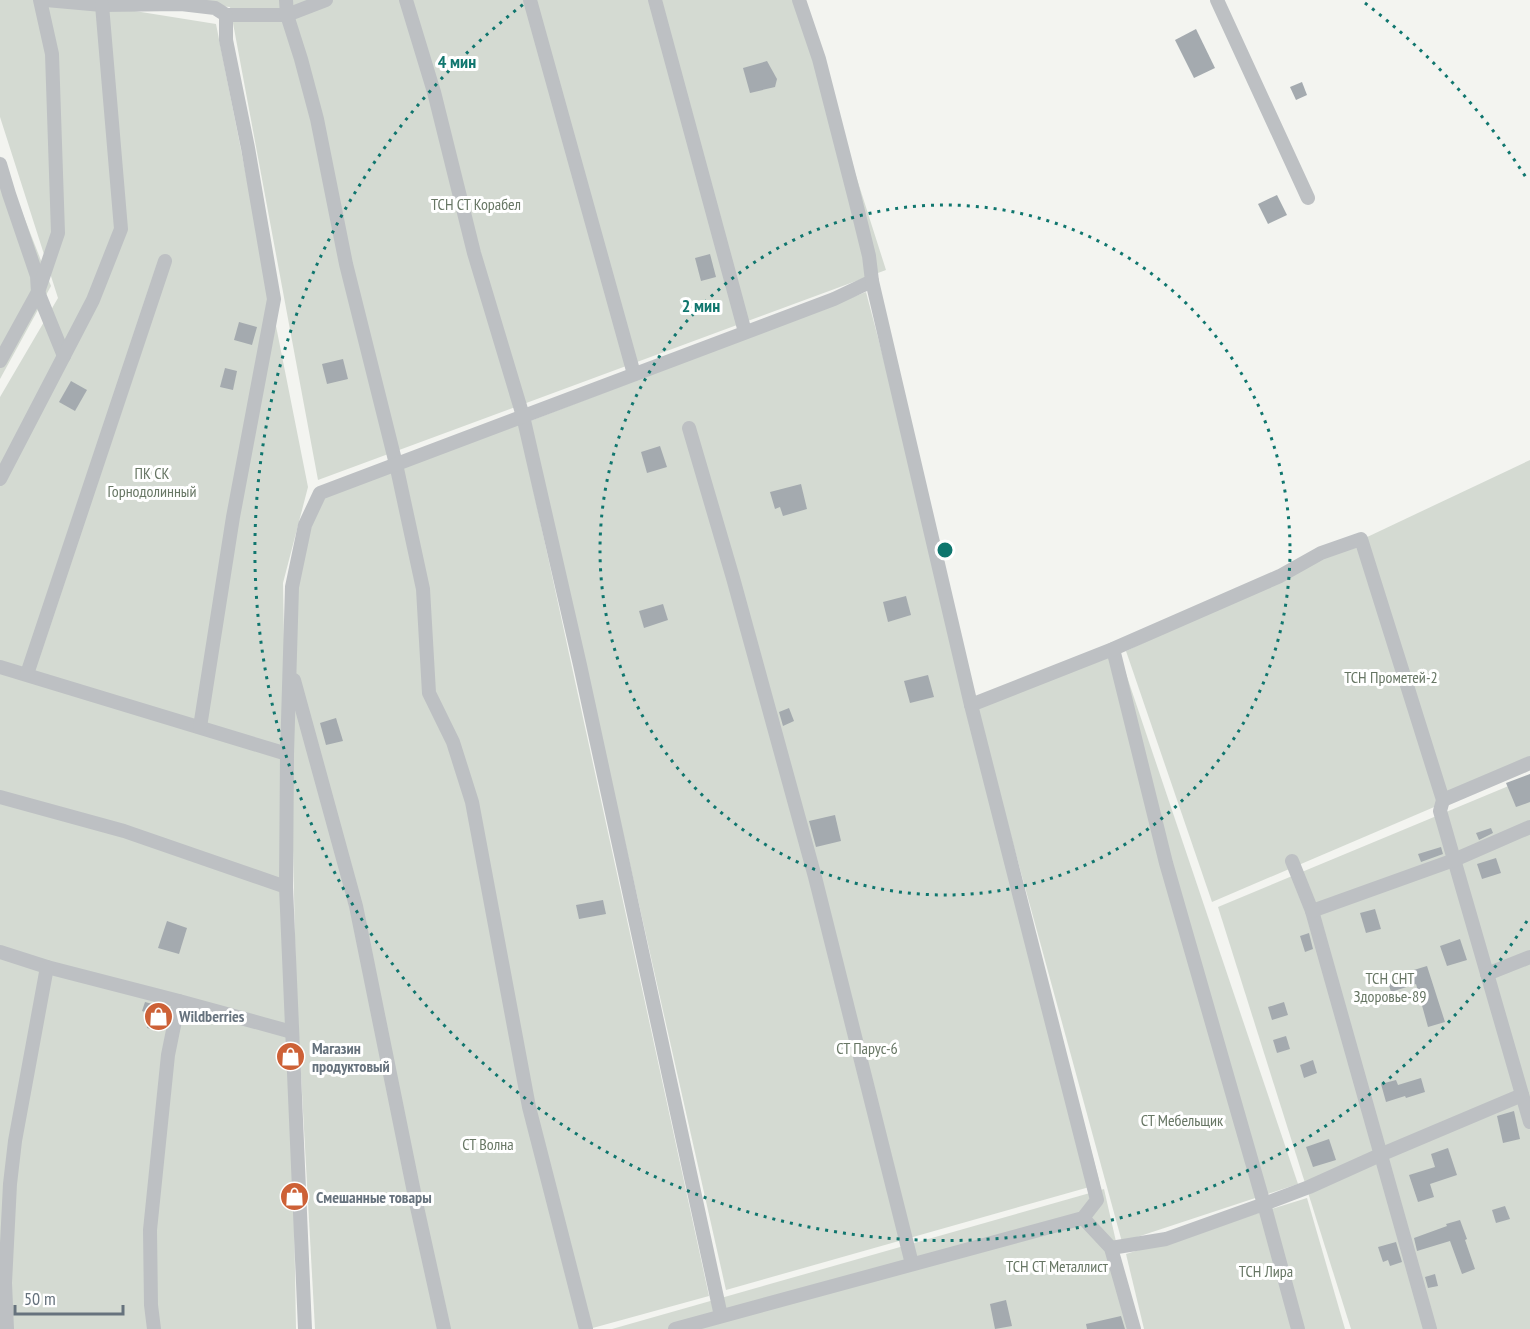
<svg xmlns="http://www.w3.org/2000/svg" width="1530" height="1329" font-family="'PT Sans Narrow',sans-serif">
	<rect width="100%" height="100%" fill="#f3f4f0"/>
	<!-- green -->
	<g fill="#d4dad2">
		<path d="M0,0H66L216,24L308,487L283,583L296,1329H0V397L58,298L0,117Z"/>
		<path d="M150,0H800L886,270L318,480L230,7Z"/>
		<path d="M0,156L51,286L0,379Z"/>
		<path d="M866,292L1100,1184L726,1290L530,421Z"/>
		<path d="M519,424L709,1296L589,1329H315L296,983L287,583L315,489Z"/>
		<path d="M1530,460V766L1212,902L1126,651Z"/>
		<path d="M1119,653L1298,1184L1122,1242L976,708Z"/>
		<path d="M1530,777V1329H1351L1218,907Z"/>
		<path d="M1104,1189L1136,1329H612Z"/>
		<path d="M1307,1198L1345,1329H1144L1126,1254Z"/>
	</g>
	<!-- building -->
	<g fill="#a4aaaf">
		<path d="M1196,29L1215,68L1194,78L1175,40Z"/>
		<path d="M767,61L777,79L775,87L750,93L743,68Z"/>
		<path d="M1302,82L1307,95L1296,100L1290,87Z"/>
		<path d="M1277,195L1287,215L1268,224L1258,204Z"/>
		<path d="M710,254L716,277L701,281L695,258Z"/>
		<path d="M239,322L257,327L252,345L234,340Z"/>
		<path d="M343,359L348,379L327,384L322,364Z"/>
		<path d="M225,368L237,371L233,390L220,387Z"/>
		<path d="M71,381L87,390L75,411L59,402Z"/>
		<path d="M660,446L667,467L647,473L641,452Z"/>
		<path d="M801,484L807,509L783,516L780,507L775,509L770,492Z"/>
		<path d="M906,596L911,615L888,622L883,602Z"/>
		<path d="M663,604L668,620L644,628L639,611Z"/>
		<path d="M928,675L934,697L910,703L904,681Z"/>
		<path d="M789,708L794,721L783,726L779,712Z"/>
		<path d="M336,718L343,741L326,745L320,723Z"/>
		<path d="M1530,774V802L1516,807L1506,783Z"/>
		<path d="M835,815L841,841L816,847L809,821Z"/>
		<path d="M1491,828L1493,833L1479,840L1476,833Z"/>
		<path d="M1441,847L1443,854L1421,862L1418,854Z"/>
		<path d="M1496,858L1501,873L1482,879L1477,864Z"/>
		<path d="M603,900L606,914L579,919L576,905Z"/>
		<path d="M1375,909L1381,929L1366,933L1360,913Z"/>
		<path d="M167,921L187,928L179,954L158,948Z"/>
		<path d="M1309,933L1313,949L1305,952L1300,936Z"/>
		<path d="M1460,939L1467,960L1447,966L1440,946Z"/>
		<path d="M1427,966L1445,1022L1428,1027L1416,984L1391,992L1386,975L1403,970L1404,973Z"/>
		<path d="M145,1002L168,1008L164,1027L161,1026L159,1031L147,1028L149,1020L145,1019L147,1013L142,1011Z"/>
		<path d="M1284,1002L1288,1015L1272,1020L1268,1007Z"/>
		<path d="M1286,1036L1290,1049L1277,1053L1273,1040Z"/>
		<path d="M1313,1060L1317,1073L1304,1078L1300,1065Z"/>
		<path d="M1421,1078L1425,1092L1406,1098L1405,1096L1386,1102L1381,1084L1396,1080L1398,1085Z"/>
		<path d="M1514,1111L1520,1139L1503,1143L1497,1116Z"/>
		<path d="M1329,1139L1336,1160L1313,1167L1306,1147Z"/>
		<path d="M1448,1148L1457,1175L1430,1184L1434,1197L1418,1202L1409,1175L1435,1167L1431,1154Z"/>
		<path d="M1505,1206L1510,1219L1496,1223L1492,1210Z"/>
		<path d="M1460,1220L1467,1239L1465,1240L1475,1269L1462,1274L1450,1241L1417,1251L1414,1238L1447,1226L1446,1224Z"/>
		<path d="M1396,1242L1402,1262L1390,1266L1388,1260L1383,1262L1378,1247Z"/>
		<path d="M1435,1274L1438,1286L1428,1288L1425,1277Z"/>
		<path d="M1006,1300L1012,1326L995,1329L990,1304Z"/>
		<path d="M1121,1316L1125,1329H1087L1086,1324Z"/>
	</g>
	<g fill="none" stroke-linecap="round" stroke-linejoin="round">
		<!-- minor -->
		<g stroke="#bdc0c3" stroke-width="14">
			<path d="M46,0L102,5L181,4L215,8L226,15H287L326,0"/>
			<path d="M286,0L287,15L301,59L317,119L346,264L396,464L423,589L429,693L453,742L472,802L529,1107L586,1329"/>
			<path d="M406,0L434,92L474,253L523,416L580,665L721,1316"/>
			<path d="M530,0L634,374"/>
			<path d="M655,0L745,332"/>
			<path d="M1217,0L1308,198"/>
			<path d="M0,164L9,194L37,276L38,292L64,356"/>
			<path d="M0,361L38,292L58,233L52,54L40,0"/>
			<path d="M689,428L733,578L815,877L912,1264"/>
			<path d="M0,479L93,300L121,229L102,5"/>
			<path d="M1113,649L1166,863L1264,1204L1298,1329"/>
			<path d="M0,667L287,754"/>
			<path d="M27,674L165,261"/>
			<path d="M294,680L356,906L417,1207L444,1329"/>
			<path d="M971,705L1113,649L1280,576L1321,553L1361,539L1443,800L1440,811L1530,1122"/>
			<path d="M200,727L233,517L274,299L248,148L226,40V15"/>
			<path d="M0,797L124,831L286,887"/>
			<path d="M1443,800L1530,763"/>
			<path d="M1292,861L1312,911L1430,1329"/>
			<path d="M1312,911L1454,860L1530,827"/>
			<path d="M0,952L47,967L179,1001L292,1032"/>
			<path d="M1487,974L1530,957"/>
			<path d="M1083,1218L1111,1248L1134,1329"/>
			<path d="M1111,1248L1166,1239L1264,1204L1309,1187L1380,1155L1522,1095"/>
			<path d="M7,1329L5,1283L10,1184L15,1141L47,967"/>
			<path d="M154,1329L151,1305L150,1230L168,1055L179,1001"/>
			<path d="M305,1329L286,887L287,754L292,587L305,525L320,493L834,299L872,281L869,256L855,199L819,59L799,0"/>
			<path d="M675,1329L1083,1218L1097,1200L971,705L872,281"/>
		</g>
	</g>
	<!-- distance rings -->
	<g fill="none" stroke="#0f766e" stroke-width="3" stroke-dasharray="3 6">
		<circle cx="945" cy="550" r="345"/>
		<path d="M1527 921A690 690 0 1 1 525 3M1365 3A690 690 0 0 1 1527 179"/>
	</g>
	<!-- icons -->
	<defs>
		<symbol id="shop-disc" viewBox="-11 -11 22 22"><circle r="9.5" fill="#cd6137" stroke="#fff"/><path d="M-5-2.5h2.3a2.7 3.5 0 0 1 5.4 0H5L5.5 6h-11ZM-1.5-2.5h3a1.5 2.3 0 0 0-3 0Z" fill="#fff"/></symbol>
	</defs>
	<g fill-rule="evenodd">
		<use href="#shop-disc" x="142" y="1000" width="33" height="33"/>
		<use href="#shop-disc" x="274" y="1040" width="33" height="33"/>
		<use href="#shop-disc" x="278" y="1180" width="33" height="33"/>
	</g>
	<g text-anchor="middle" stroke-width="6" stroke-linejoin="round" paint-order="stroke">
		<!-- park labels -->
		<g font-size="16" fill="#677664" stroke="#fff">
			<text x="476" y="210">ТСН СТ Корабел</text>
			<text x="152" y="479">ПК СК<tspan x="152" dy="18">Горнодолинный</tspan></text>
			<text x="1391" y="683">ТСН Прометей-2</text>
			<text x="1390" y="984">ТСН СНТ<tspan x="1390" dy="18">Здоровье-89</tspan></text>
			<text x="867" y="1054">СТ Парус-6</text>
			<text x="1182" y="1126">СТ Мебельщик</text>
			<text x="488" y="1150">СТ Волна</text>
			<text x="1057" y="1272">ТСН СТ Металлист</text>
			<text x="1266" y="1277">ТСН Лира</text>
		</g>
		<!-- poi labels -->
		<g font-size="16" font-weight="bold" fill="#66727d" stroke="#fff" text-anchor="start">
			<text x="179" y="1022">Wildberries</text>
			<text x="312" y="1054">Магазин<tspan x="312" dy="18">продуктовый</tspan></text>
			<text x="316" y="1203">Смешанные товары</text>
		</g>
	</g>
	<circle cx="945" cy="550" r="9" fill="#0f766e" stroke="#fff" stroke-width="3"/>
	<g font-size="18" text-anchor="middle" font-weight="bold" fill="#0f766e" stroke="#fff" stroke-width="6" stroke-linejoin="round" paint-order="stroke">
		<text x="457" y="68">4 мин</text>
		<text x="701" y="312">2 мин</text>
	</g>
	<!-- scale -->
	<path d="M15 1305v9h108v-9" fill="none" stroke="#66727d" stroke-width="3"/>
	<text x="24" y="1305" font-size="18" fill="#66727d" stroke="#ffffff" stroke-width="4.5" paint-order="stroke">50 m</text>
</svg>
